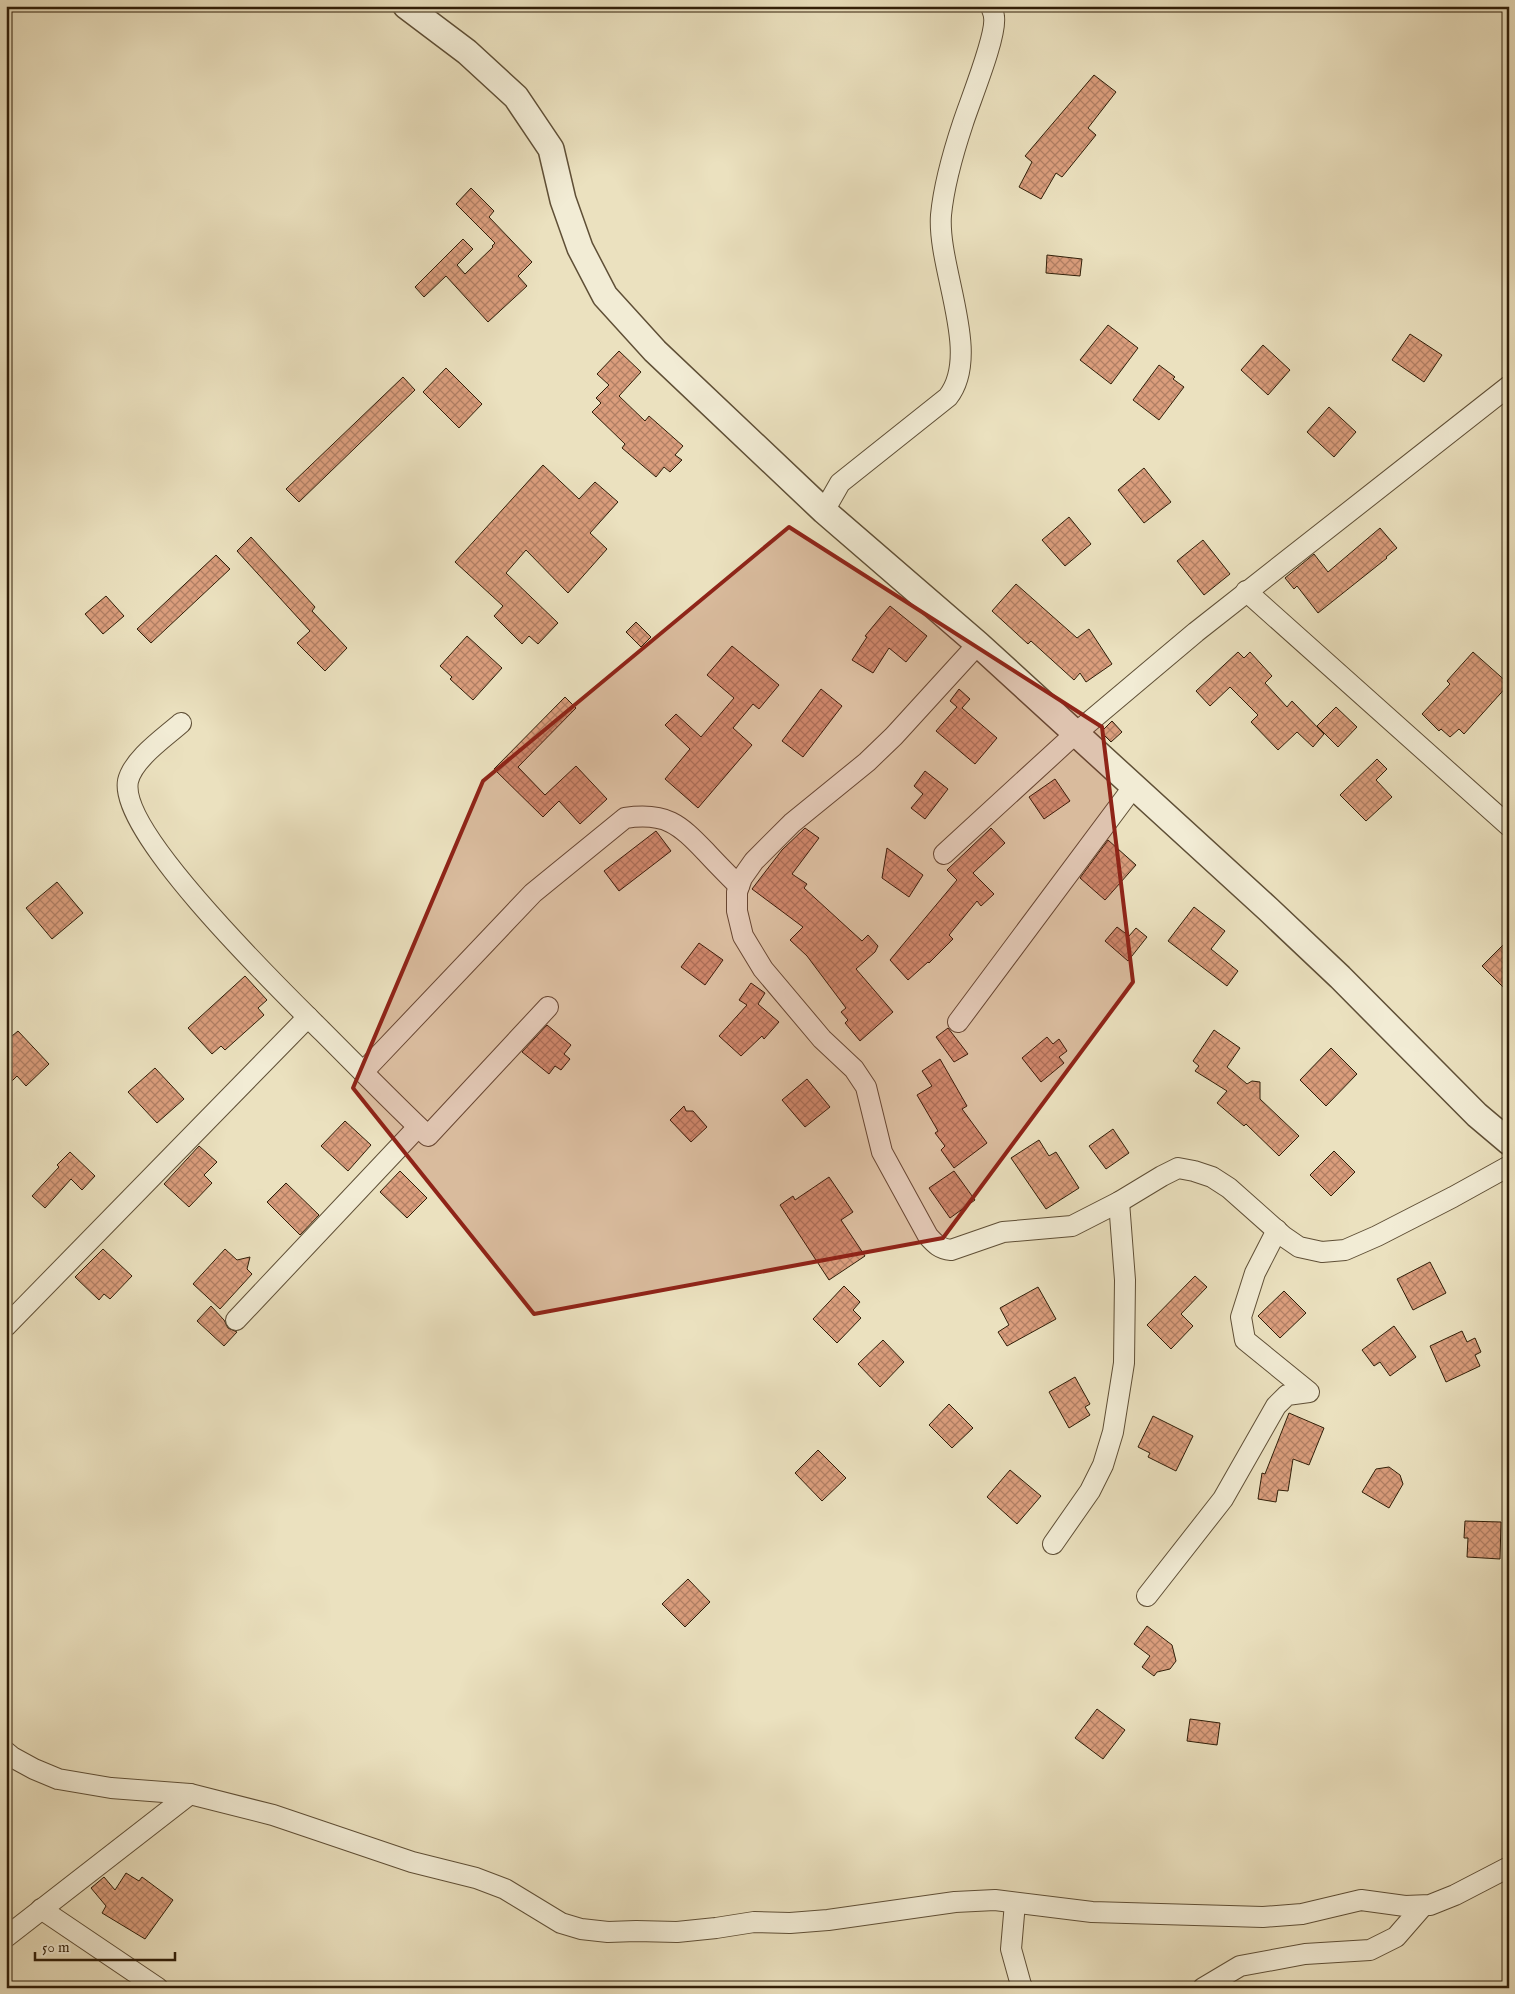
<svg xmlns="http://www.w3.org/2000/svg" width="1515" height="1994" font-family="'IM FELL English',serif">
	<defs>
		<pattern id="building-cross-hatch" width="8" height="8" patternUnits="userSpaceOnUse" patternTransform="scale(1.25)"><rect width="8" height="8" fill="#da9d7c"/><path d="M0 0l8 8M0 8l8-8" fill="none" stroke="#b17f64"/></pattern>
	</defs>
	<rect width="100%" height="100%" fill="#ebe1bf"/>
	<filter id="stains"><feTurbulence type="fractalNoise" baseFrequency=".004" numOctaves="4"/><feColorMatrix values="0 0 0 0 .2 0 0 0 0 .09 0 0 0 0 .02 0 0 0 .5 -.17"/></filter>
	<radialGradient id="worn" r=".72"><stop offset=".6" stop-color="#630" stop-opacity="0"/><stop offset="1" stop-color="#630" stop-opacity=".3"/></radialGradient>
	<!-- building -->
	<g fill="url(#building-cross-hatch)" stroke="#301e08">
		<path d="M1094,75L1116,92L1088,128L1096,135L1062,177L1056,173L1041,199L1019,187L1032,162L1025,156Z"/>
		<path d="M471,188L494,211L489,217L532,262L518,276L527,286L488,322L446,276L424,297L415,287L463,239L473,249L457,265L465,274L493,247L492,246L495,243L456,204Z"/>
		<path d="M1047,255L1082,259L1080,276L1046,273Z"/>
		<path d="M1108,325L1138,348L1111,384L1080,360Z"/>
		<path d="M1410,334L1442,355L1424,382L1392,360Z"/>
		<path d="M1263,345L1290,370L1268,395L1241,370Z"/>
		<path d="M619,351L641,372L619,396L645,421L649,416L683,446L675,455L682,460L670,472L664,467L656,477L622,448L625,444L592,412L601,403L596,398L609,385L597,374Z"/>
		<path d="M1159,365L1175,377L1173,379L1184,387L1159,420L1133,400Z"/>
		<path d="M446,368L482,404L459,428L423,392Z"/>
		<path d="M403,377L415,390L299,502L286,489Z"/>
		<path d="M1329,407L1356,432L1334,457L1307,432Z"/>
		<path d="M543,465L579,499L595,482L618,502L590,533L607,549L568,593L526,550L506,573L558,623L538,644L529,636L522,644L494,616L503,606L455,562Z"/>
		<path d="M1144,468L1171,502L1144,523L1118,490Z"/>
		<path d="M1069,517L1091,544L1065,566L1042,540Z"/>
		<path d="M1380,528L1397,548L1386,557L1387,558L1318,613L1297,586L1294,589L1285,578L1314,554L1328,572Z"/>
		<path d="M251,537L315,607L312,611L347,648L325,671L297,643L310,631L237,551Z"/>
		<path d="M1203,540L1230,574L1204,595L1177,561Z"/>
		<path d="M216,555L230,569L151,643L137,629Z"/>
		<path d="M1016,584L1077,638L1089,629L1112,664L1086,682L1080,673L1074,680L1031,641L1028,644L992,611Z"/>
		<path d="M106,596L124,616L103,634L85,614Z"/>
		<path d="M890,606L927,636L906,662L889,648L873,673L852,660L867,637L865,636Z"/>
		<path d="M636,622L651,637L641,647L626,632Z"/>
		<path d="M467,636L502,668L473,700L450,679L452,677L440,666Z"/>
		<path d="M732,646L779,685L759,709L753,704L733,728L752,745L698,808L665,779L690,749L665,725L676,714L701,737L734,698L707,675Z"/>
		<path d="M1238,652L1244,658L1250,652L1272,676L1265,683L1287,707L1292,701L1324,734L1313,747L1297,732L1278,750L1251,722L1258,715L1230,687L1210,706L1196,691Z"/>
		<path d="M1473,652L1509,684L1464,734L1459,729L1450,737L1441,729L1439,731L1422,714L1450,684L1447,681Z"/>
		<path d="M821,689L842,706L803,757L782,741Z"/>
		<path d="M959,689L970,699L962,708L997,738L975,764L936,731L957,707L950,701Z"/>
		<path d="M565,697L576,708L518,767L545,795L576,766L607,799L580,824L559,801L543,817L494,769Z"/>
		<path d="M1336,707L1357,727L1338,747L1317,726Z"/>
		<path d="M1112,721L1122,732L1111,742L1101,732Z"/>
		<path d="M1377,759L1387,769L1376,780L1392,797L1366,821L1340,795Z"/>
		<path d="M925,771L948,789L925,819L911,808L923,794L914,786Z"/>
		<path d="M1055,779L1070,801L1044,819L1029,797Z"/>
		<path d="M805,828L819,838L792,874L807,884L804,888L862,941L868,935L878,946L875,952L856,969L893,1012L860,1041L845,1023L848,1020L841,1012L846,1008L807,956L790,940L803,927L752,889L782,850Z"/>
		<path d="M991,828L1005,843L973,873L994,894L981,906L977,901L949,935L953,939L929,963L928,962L908,980L890,960L957,880L947,870Z"/>
		<path d="M656,831L671,851L619,891L604,871Z"/>
		<path d="M1108,840L1136,865L1105,900L1080,878Z"/>
		<path d="M887,848L923,875L909,897L882,878Z"/>
		<path d="M57,882L83,913L52,939L26,908Z"/>
		<path d="M1194,907L1225,931L1211,949L1238,971L1227,986L1168,941Z"/>
		<path d="M1117,927L1129,936L1136,928L1147,937L1128,961L1105,941Z"/>
		<path d="M1509,939V993L1482,966Z"/>
		<path d="M699,943L723,960L705,985L681,967Z"/>
		<path d="M245,976L267,1000L258,1008L264,1015L225,1050L221,1046L212,1054L188,1028Z"/>
		<path d="M751,983L765,993L758,1004L779,1022L764,1039L762,1036L741,1056L719,1036L747,1005L739,1000Z"/>
		<path d="M547,1025L571,1045L564,1054L570,1059L561,1070L555,1066L549,1074L522,1052Z"/>
		<path d="M948,1028L968,1054L954,1062L936,1037Z"/>
		<path d="M1214,1030L1240,1048L1227,1067L1247,1084L1252,1081L1260,1082V1099L1299,1136L1279,1156L1246,1124L1244,1126L1217,1103L1227,1091L1195,1071L1199,1066L1193,1061Z"/>
		<path d="M18,1031L49,1064L26,1086L17,1076L6,1087V1041Z"/>
		<path d="M1047,1037L1053,1044L1059,1039L1067,1051L1059,1057L1064,1063L1041,1082L1022,1058Z"/>
		<path d="M1331,1048L1357,1074L1326,1106L1300,1080Z"/>
		<path d="M940,1059L967,1106L962,1109L987,1143L954,1168L941,1150L945,1146L935,1133L938,1131L917,1095L932,1086L922,1071Z"/>
		<path d="M155,1068L184,1099L157,1123L128,1092Z"/>
		<path d="M807,1079L830,1107L805,1127L782,1100Z"/>
		<path d="M684,1106L686,1111H693L707,1127L691,1142L670,1120Z"/>
		<path d="M345,1121L371,1145L348,1171L321,1146Z"/>
		<path d="M1113,1129L1129,1153L1106,1169L1089,1146Z"/>
		<path d="M1039,1140L1049,1156L1056,1152L1079,1188L1046,1209L1011,1158Z"/>
		<path d="M199,1146L217,1162L204,1175L212,1183L189,1207L164,1184Z"/>
		<path d="M1334,1151L1355,1172L1331,1196L1310,1175Z"/>
		<path d="M70,1152L95,1176L82,1190L71,1179L45,1208L32,1196L59,1167L57,1165Z"/>
		<path d="M400,1171L427,1198L407,1218L380,1192Z"/>
		<path d="M954,1171L975,1200L950,1218L929,1188Z"/>
		<path d="M829,1177L853,1212L841,1220L865,1256L829,1280L780,1205L793,1196L795,1200Z"/>
		<path d="M286,1183L319,1215L300,1235L267,1202Z"/>
		<path d="M103,1249L132,1276L110,1299L104,1294L99,1300L75,1277Z"/>
		<path d="M225,1249L237,1260L250,1257L247,1269L252,1274L220,1309L193,1284Z"/>
		<path d="M1430,1262L1446,1293L1413,1310L1397,1279Z"/>
		<path d="M1195,1276L1207,1287L1181,1314L1193,1326L1171,1349L1147,1325Z"/>
		<path d="M844,1286L860,1302L853,1310L861,1318L837,1343L813,1319Z"/>
		<path d="M1038,1287L1056,1319L1007,1346L998,1332L1009,1325L1000,1308Z"/>
		<path d="M1284,1291L1306,1313L1280,1338L1258,1316Z"/>
		<path d="M211,1306L224,1320L228,1328L237,1332L224,1346L197,1321Z"/>
		<path d="M1394,1326L1416,1357L1390,1376L1380,1362L1374,1366L1362,1350Z"/>
		<path d="M1462,1331L1467,1342L1475,1338L1481,1352L1475,1355L1480,1366L1446,1382L1430,1346Z"/>
		<path d="M883,1340L904,1362L880,1387L858,1364Z"/>
		<path d="M1075,1377L1090,1404L1085,1407L1090,1415L1069,1428L1049,1392Z"/>
		<path d="M949,1404L973,1428L952,1448L929,1425Z"/>
		<path d="M1289,1413L1324,1428L1309,1465L1293,1459L1288,1491L1278,1490L1276,1502L1258,1499L1262,1473L1265,1474Z"/>
		<path d="M1153,1416L1193,1436L1176,1471L1148,1457L1150,1453L1138,1447Z"/>
		<path d="M818,1450L846,1478L822,1501L795,1473Z"/>
		<path d="M1389,1467L1400,1475L1403,1484L1389,1508L1362,1492L1376,1469Z"/>
		<path d="M1010,1470L1041,1496L1017,1524L987,1497Z"/>
		<path d="M1465,1521L1501,1522L1500,1559L1467,1557L1468,1538H1464Z"/>
		<path d="M688,1579L710,1602L685,1627L662,1604Z"/>
		<path d="M1147,1626L1172,1645L1176,1661L1170,1669L1157,1672L1154,1676L1142,1667L1150,1656L1134,1644Z"/>
		<path d="M1097,1709L1125,1730L1103,1759L1075,1738Z"/>
		<path d="M1190,1719L1220,1723L1217,1745L1187,1741Z"/>
		<path d="M126,1873L139,1881L142,1877L173,1900L145,1939L102,1913L106,1906L91,1888L104,1877L115,1890Z"/>
	</g>
	<g fill="none" stroke-linecap="round" stroke-linejoin="round">
		<defs>
			<g id="minor">
				<path d="M824,511L840,483L948,397C982,354 937,268 941,215C944,184 953,153 963,123C970,101 997,36 994,17C994,14 992,10 991,6"/>
				<path d="M1246,591L1509,826"/>
				<path d="M978,644L894,736L867,762L792,823L754,861L742,878L737,892V911L743,936L763,969L822,1039L854,1069L866,1087L882,1152L928,1236C935,1244 940,1249 951,1250L1003,1232L1072,1226L1119,1202L1162,1176L1178,1168L1194,1171L1212,1177L1229,1188L1283,1236L1299,1247L1322,1252L1345,1250L1377,1236L1453,1197L1509,1166"/>
				<path d="M181,723C164,738 133,759 128,781C118,833 284,993 323,1032C358,1067 392,1102 428,1136L548,1007"/>
				<path d="M944,854L1076,733L1196,632L1509,386"/>
				<path d="M958,1022L1134,786"/>
				<path d="M363,1072L533,893L625,818C666,812 679,824 706,852C717,864 728,875 739,886"/>
				<path d="M236,1320L418,1127"/>
				<path d="M6,1326L308,1017"/>
				<path d="M1053,1544L1090,1491L1103,1465L1113,1432L1124,1363L1125,1280L1119,1202"/>
				<path d="M1147,1596L1223,1499L1276,1406L1287,1395L1309,1392L1245,1340L1241,1317L1255,1273L1277,1230"/>
				<path d="M6,1752L12,1757L34,1769L58,1779L111,1788L190,1794L273,1815L412,1862L476,1878L505,1889L561,1923L581,1929L608,1932L636,1931L677,1932L716,1928L754,1922L790,1923L828,1920L955,1902L995,1900L1092,1912L1263,1917L1302,1914L1361,1900L1405,1906L1430,1905L1455,1895L1509,1867"/>
				<path d="M1015,1903L1011,1949L1021,1985L1023,1988"/>
				<path d="M41,1909L158,1988"/>
				<path d="M6,1937L190,1794"/>
				<path d="M1203,1988L1240,1966L1305,1954L1370,1950L1396,1937L1423,1906"/>
			</g>
			<path id="tertiary" d="M406,6L467,52L516,97L551,149L563,200L580,248L605,296L655,351L824,511L978,644L1268,909L1340,977L1477,1115L1509,1142"/>
		</defs>
		<!-- minor casing -->
		<use href="#minor" stroke="#5f4f36" stroke-width="22"/>
		<!-- tertiary casing -->
		<use href="#tertiary" stroke="#5f4f36" stroke-width="28"/>
		<!-- minor -->
		<use href="#minor" stroke="#f2ecd5" stroke-width="20"/>
		<!-- tertiary -->
		<use href="#tertiary" stroke="#f2ecd5" stroke-width="25"/>
	</g>
	<!-- marked area -->
	<path fill="#8f2418" fill-opacity="0.2" stroke="#8f2418" stroke-width="4" stroke-linejoin="round" d="M789,527L1102,727L1133,982L943,1238L534,1314L353,1088L483,781Z"/>
	<!-- margin -->
	<rect width="1515" height="1994" fill="none" stroke="#ebe1bf" stroke-width="25"/>
	<rect x="8" y="8" width="1500" height="1979" fill="none" stroke="#301e08" stroke-width="2.5"/>
	<rect x="12" y="12" width="1490" height="1969" fill="none" stroke="#301e08"/>
	<!-- scale -->
	<path d="M35 1952v8h140v-8" fill="none" stroke="#301e08" stroke-width="2.5"/>
	<text x="42" y="1952" font-size="15" fill="#301e08" stroke="#f2ecd5" stroke-width="4" paint-order="stroke">50 m</text>
	<rect width="100%" height="100%" filter="url(#stains)"/>
	<rect width="100%" height="100%" fill="url(#worn)"/>
</svg>
